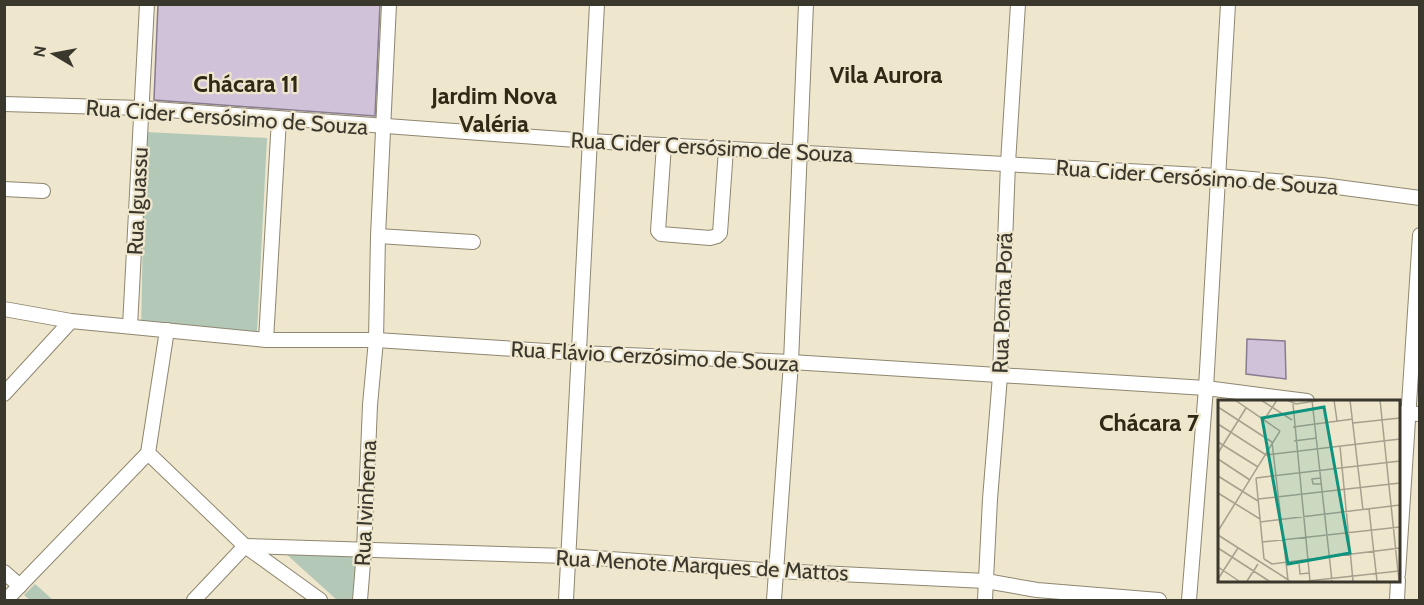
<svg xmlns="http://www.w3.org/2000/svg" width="1424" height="605" font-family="Cabin,sans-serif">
	<rect width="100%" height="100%" fill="#eee6cd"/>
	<!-- green -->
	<g fill="#b3c8b7">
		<path d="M145,132L267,138L257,332L141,331Z"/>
		<path d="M285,553L358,557L352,600H337Z"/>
		<path d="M35,584L53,600H30L24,595Z"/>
	</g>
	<!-- building -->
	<g fill="#d0c3d9" stroke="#887c90" stroke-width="1.5">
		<path d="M158,4H380L375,116L154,100Z"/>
		<path d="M1247,339L1285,341L1286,379L1246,374Z"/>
	</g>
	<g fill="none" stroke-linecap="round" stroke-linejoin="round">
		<defs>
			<g id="minor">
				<path d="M4,104L141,108L590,141L1218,176L1322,185L1420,198"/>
				<path d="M664,145L658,231L661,234L710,238L717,236L720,233L726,149"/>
				<path d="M4,189L43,191"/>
				<path d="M378,236L473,242"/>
				<path d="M4,309L71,321L266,340H376L578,353L791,362L1206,388L1307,401"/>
				<path d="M130,326L147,4"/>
				<path d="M266,340L279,119"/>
				<path d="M4,394L71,321"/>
				<path d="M1398,413L1420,414"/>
				<path d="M148,453L245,546L320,600"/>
				<path d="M148,453L167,330"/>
				<path d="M4,572L20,586"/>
				<path d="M1398,574L1420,235"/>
				<path d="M6,600L148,453"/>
				<path d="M194,600L245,546L568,556L777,571L986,581L1037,590L1159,600"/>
				<path d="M360,600L364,551L370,405L376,340L378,236L389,4"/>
				<path d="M566,600L597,4"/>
				<path d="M774,600L791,362L806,4"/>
				<path d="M985,600L990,499L1000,376L1008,163L1018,4"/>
				<path d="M1189,600L1206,388L1228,4"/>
				<path d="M1397,600L1398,580"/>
			</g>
		</defs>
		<!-- minor casing -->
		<use href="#minor" stroke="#8e866f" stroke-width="16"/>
		<!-- minor -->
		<use href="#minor" stroke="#fff" stroke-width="14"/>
	</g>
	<g text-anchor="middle" stroke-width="4.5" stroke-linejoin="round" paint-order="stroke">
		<!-- street labels -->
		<g font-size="22" fill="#3a372d" stroke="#eee6cd">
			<text transform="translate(227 117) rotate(4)" y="8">Rua Cider Cersósimo de Souza</text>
			<text transform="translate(712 147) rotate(3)" y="8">Rua Cider Cersósimo de Souza</text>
			<text transform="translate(1197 177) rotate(4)" y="8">Rua Cider Cersósimo de Souza</text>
			<text transform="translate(137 201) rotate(-87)" y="8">Rua Iguassu</text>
			<text transform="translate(1002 303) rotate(-88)" y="8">Rua Ponta Porã</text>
			<text transform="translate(655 356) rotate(3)" y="8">Rua Flávio Cerzósimo de Souza</text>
			<text transform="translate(365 503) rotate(-87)" y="8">Rua Ivinhema</text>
			<text transform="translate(702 565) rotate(3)" y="8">Rua Menote Marques de Mattos</text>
		</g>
		<!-- neighbourhood labels -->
		<g font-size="24" font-weight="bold" fill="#302915" stroke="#eee6cd">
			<text x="886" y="83">Vila Aurora</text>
			<text x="246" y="92">Chácara 11</text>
			<text x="494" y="104">Jardim Nova<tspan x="494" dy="28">Valéria</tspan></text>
			<text x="1149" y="431">Chácara 7</text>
		</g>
	</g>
	<!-- overview -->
	<g transform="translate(1218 400)">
		<rect width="182" height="182" fill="#eee6cd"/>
		<path fill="none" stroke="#a6a08d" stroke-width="1.5" d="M17,0L62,31M43,0L74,20M69,0L78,4L104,0M94,0L114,181M116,0L119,21M132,0L145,110M162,0L181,181M75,4L92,181M0,7L54,42L70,180M46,20L59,0M135,23L182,18M0,24L48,55L182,39M75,27L135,19M76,41L99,38M0,42L40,67M122,46L135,181M0,53L28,8M0,59L32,80M0,76L40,101M38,78L182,61M38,78L46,159M103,78L94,79L95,84H104M0,93L42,119M40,99L182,83M151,109L159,181M42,122L182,105M0,131L62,31M0,135L72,181M44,142L182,127M0,148L51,181M46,159L54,164L182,148M81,164L82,174L91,173M0,167L21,181M0,179L20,148M29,181L40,164M90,181L181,171"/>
		<path fill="#0e937e" fill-opacity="0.15" stroke="#0e937e" stroke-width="3" d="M106,7L132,153L70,164L44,18Z"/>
		<rect width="182" height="182" fill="none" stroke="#3a372d" stroke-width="3"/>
	</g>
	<!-- border -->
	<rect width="1424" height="605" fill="none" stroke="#3a372d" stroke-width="12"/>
	<!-- north arrow -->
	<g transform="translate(54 54) rotate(280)" stroke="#eee6cd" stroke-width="4.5" paint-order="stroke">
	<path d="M0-4.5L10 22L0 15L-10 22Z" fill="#3a372d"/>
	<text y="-9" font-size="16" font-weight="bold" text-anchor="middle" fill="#3a372d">N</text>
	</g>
</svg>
